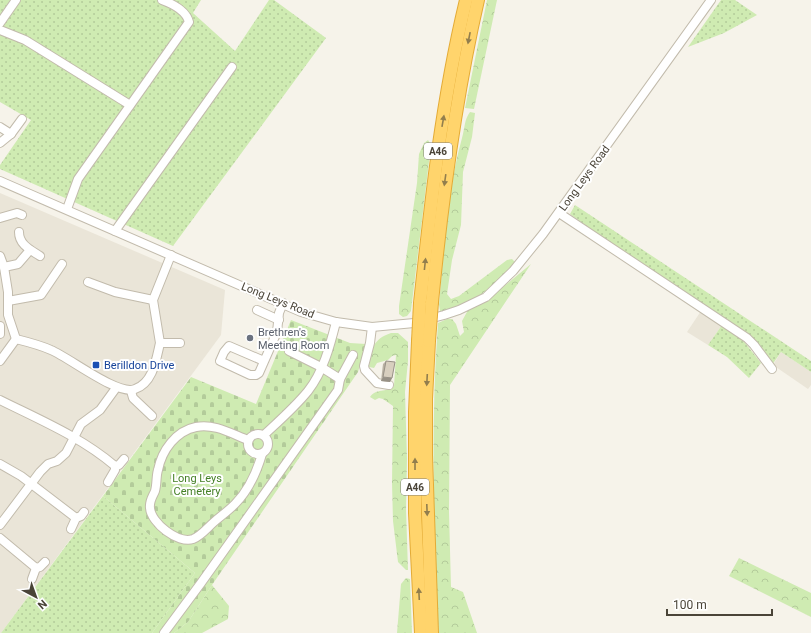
<svg xmlns="http://www.w3.org/2000/svg" width="811" height="633" font-family="Roboto,sans-serif">
	<defs>
		<pattern id="grass-dots" width="8" height="8" patternUnits="userSpaceOnUse"><rect width="8" height="8" fill="#cfebb2"/><path d="M2 2h.1M6 6h.1" fill="none" stroke="#b3cb9a" stroke-width="1.8" stroke-linecap="round"/></pattern>
		<pattern id="forest-crowns" width="20" height="18" patternUnits="userSpaceOnUse"><rect width="20" height="18" fill="#cfebb2"/><path d="M2 6a3 3 0 1 1 6 0M12 15a3 3 0 1 1 6 0" fill="none" stroke="#b3cb9a"/></pattern>
		<pattern id="cemetery-stones" width="16" height="16" patternUnits="userSpaceOnUse"><rect width="16" height="16" fill="#cfebb2"/><path d="M2 7V4a2 2 0 0 1 4 0v3zM10 15v-3a2 2 0 0 1 4 0v3z" fill="#b3cb9a"/></pattern>
	</defs>
	<rect width="100%" height="100%" fill="#f6f3ea"/>
	<!-- residential -->
	<g fill="#eae5d8">
		<path d="M0,193L225,290L221,335L1,633H0Z"/>
		<path d="M701,311L722,325L708,345L687,332Z"/>
		<path d="M781,352L811,372V385L808,389L773,365Z"/>
	</g>
	<!-- grass -->
	<g fill="url(#grass-dots)">
		<path d="M0,0H201L193,13L235,51L269,0H274L326,38L173,246L0,169V165L31,120L0,102Z"/>
		<path d="M721,0H735L757,15L724,33L688,47Z"/>
		<path d="M575,205L811,361V372L781,352L772,365L746,332L596,233L570,214Z"/>
		<path d="M722,325L742,339L761,363L749,378L727,357L708,345Z"/>
		<path d="M103,496L195,573L152,633H1Z"/>
	</g>
	<!-- forest -->
	<g fill="url(#forest-crowns)">
		<path d="M487,0H497L474,109L465,108Z"/>
		<path d="M470,112L475,113L472,137L463,172L461,225L452,260L447,294L451,299L459,296L507,260L512,259L515,262C503,277 488,291 471,301C462,306 451,309 442,313L440,311L439,305C444,248 447,192 462,138C465,128 464,120 470,112Z"/>
		<path d="M428,140L431,145L411,311L407,316L403,317L399,314V306L417,183L419,154L424,143Z"/>
		<path d="M531,264L450,385L449,512L451,587L463,592L477,633H439C435,596 435,558 434,521C433,455 433,389 438,323L447,319H452L456,324L460,336L464,332L462,321L468,310L491,297Z"/>
		<path d="M391,333H398L408,342V361L405,392L407,459L406,509L408,570H406L398,562L393,521L392,483L393,406L383,399L379,398L375,400L370,397C376,388 386,393 394,386L396,355L392,356L388,360L377,363L374,368L369,367C371,349 373,339 391,333Z"/>
		<path d="M739,558L811,593V617L729,576Z"/>
		<path d="M406,578L410,579L412,633H397L401,584Z"/>
		<path d="M212,585L229,606L228,619L202,633H174L188,622Z"/>
	</g>
	<!-- cemetery -->
	<path fill="url(#cemetery-stones)" d="M291,320L350,343L366,344L358,372L212,585L188,622L174,633H152L195,573L103,496L191,377L256,404Z"/>
	<g fill="none" stroke-linecap="round" stroke-linejoin="round">
		<defs>
			<g id="minor">
				<path d="M0,23L16,0"/>
				<path d="M0,30L25,40L38,48L130,105"/>
				<path d="M0,127L11,134"/>
				<path d="M0,143L11,134L22,119"/>
				<path d="M0,181L301,312L336,322L372,327L414,323L444,315L459,310L486,297L513,271L543,234L711,0"/>
				<path d="M67,209L78,179L189,22C186,10 173,4 162,0"/>
				<path d="M559,213L747,338L754,345L772,369"/>
				<path d="M0,218L17,213L22,215"/>
				<path d="M115,231L232,67"/>
				<path d="M19,232C19,245 31,250 40,256"/>
				<path d="M0,256L4,267L8,292V315L16,339C28,342 40,345 51,350C70,358 118,396 135,389C153,383 156,360 160,343L153,300L171,255"/>
				<path d="M4,267L18,264L30,250"/>
				<path d="M88,282L115,292L153,300"/>
				<path d="M8,301L41,295L62,264"/>
				<path d="M257,310L279,320"/>
				<path d="M0,326V334"/>
				<path d="M372,327L370,343L364,366L365,370L377,383L389,385"/>
				<path d="M160,343H180"/>
				<path d="M289,351L321,367L340,379L353,355"/>
				<path d="M0,361L16,339"/>
				<path d="M264,361L229,346L224,352L220,361L250,375H256L259,373L277,332L279,313L283,303"/>
				<path d="M131,391L133,398L152,416"/>
				<path d="M0,400C40,420 81,437 115,466"/>
				<circle cx="258" cy="444" r="10"/>
				<path d="M264,435C279,421 295,407 308,391C323,372 330,346 336,322"/>
				<path d="M248,440C232,434 214,423 196,427C176,431 162,450 158,470C156,476 157,484 155,491C153,496 149,501 150,508C151,523 178,544 193,539C201,536 208,527 214,522C221,516 228,511 235,504C248,491 257,471 262,454"/>
				<path d="M0,464L21,476L76,518"/>
				<path d="M115,466L119,465L124,459"/>
				<path d="M108,482L115,470V466"/>
				<path d="M0,525L40,472L48,464L57,461L66,453L81,424L100,410L116,388"/>
				<path d="M71,529L76,518L81,516L84,512"/>
				<path d="M0,538L36,568"/>
				<path d="M36,568L40,567L45,562"/>
				<path d="M32,579L36,568"/>
				<path d="M164,633L201,583L338,390L340,379"/>
			</g>
			<g id="highway">
				<path d="M432,302C442,200 455,100 478,0"/>
				<path d="M420,303C431,201 442,99 466,0"/>
				<path d="M418,341L415,412V513L421,633"/>
				<path d="M429,341L426,399V455L432,633"/>
			</g>
		</defs>
		<!-- minor casing -->
		<use href="#minor" stroke="#c2bbac" stroke-width="10"/>
		<!-- highway casing -->
		<use href="#highway" stroke="#e4ab36" stroke-width="14"/>
		<!-- minor -->
		<use href="#minor" stroke="#fff" stroke-width="8"/>
		<!-- highway -->
		<use href="#highway" stroke="#ffd46c" stroke-width="12"/>
		<defs>
			<g id="highway-bridge">
				<path d="M418,341L420,303"/>
				<path d="M429,341L432,302"/>
			</g>
		</defs>
		<!-- highway-bridge casing -->
		<use href="#highway-bridge" stroke="#e4ab36" stroke-width="14" stroke-linecap="butt"/>
		<!-- highway-bridge -->
		<use href="#highway-bridge" stroke="#ffd46c" stroke-width="12"/>
	</g>
	<!-- wall -->
	<path fill="#bab2a4" d="M386,361L392,378L390,382L381,381L383,364Z"/>
	<!-- shaded-wall -->
	<path fill="#979186" d="M383,377L392,378L390,382L381,381Z"/>
	<!-- building -->
	<path fill="#d8cfbf" stroke="#979186" d="M386,361L395,362L392,378L383,377Z"/>
	<!-- one-way arrows -->
	<defs><path id="oneway-solid" d="M-6-.8H1V-3.2L6.5 0L1 3.2V.8H-6Z"/></defs>
	<g fill="#927e4d">
		<use href="#oneway-solid" transform="translate(469 38) rotate(101)"/>
		<use href="#oneway-solid" transform="translate(443 121) rotate(-80)"/>
		<use href="#oneway-solid" transform="translate(445 180) rotate(98)"/>
		<use href="#oneway-solid" transform="translate(425 264) rotate(-84)"/>
		<use href="#oneway-solid" transform="translate(427 380) rotate(93)"/>
		<use href="#oneway-solid" transform="translate(415 464) rotate(-90)"/>
		<use href="#oneway-solid" transform="translate(427 510) rotate(88)"/>
		<use href="#oneway-solid" transform="translate(419 594) rotate(-93)"/>
	</g>
	<!-- markers -->
	<circle fill="#6b7280" stroke="#fff" stroke-width="1.5" cx="250" cy="338" r="4"/>
	<rect fill="#1a4fb4" stroke="#fff" stroke-width="1.5" x="92" y="361" width="8" height="8" rx="2"/>
	<g text-anchor="middle" stroke-width="4" stroke-linejoin="round" paint-order="stroke">
		<!-- shield labels -->
		<g fill="#fff" stroke="#807c74" stroke-width="1">
			<rect x="424" y="143" width="28" height="16" rx="3"/>
			<rect x="401" y="479" width="28" height="16" rx="3"/>
		</g>
		<g font-size="10" font-weight="bold" fill="#4a4438">
			<text x="438" y="155">A46</text>
			<text x="415" y="491">A46</text>
		</g>
		<!-- street labels -->
		<g font-size="11" fill="#4a4438" stroke="#fff">
			<text transform="translate(584 178) rotate(-54)" y="4">Long Leys Road</text>
			<text transform="translate(278 300) rotate(22)" y="4">Long Leys Road</text>
		</g>
		<!-- worship labels -->
		<g font-size="11" fill="#5b616d" stroke="#fff" text-anchor="start">
			<text x="258" y="336">Brethren's<tspan x="258" dy="13">Meeting Room</tspan></text>
		</g>
		<!-- transit labels -->
		<g font-size="11" fill="#164399" stroke="#fff" text-anchor="start">
			<text x="104" y="369">Berilldon Drive</text>
		</g>
		<!-- park labels -->
		<g font-size="11" fill="#458027" stroke="#fff">
			<text x="197" y="482">Long Leys<tspan x="197" dy="13">Cemetery</tspan></text>
		</g>
	</g>
	<!-- north arrow -->
	<g transform="translate(36 597) rotate(139)" stroke="#ffffff" stroke-width="3" paint-order="stroke">
	<path d="M0-3L7 15L0 10L-7 15Z" fill="#4a4438"/>
	<text y="-6" font-size="11" font-weight="bold" text-anchor="middle" fill="#4a4438">N</text>
	</g>
	<!-- scale -->
	<path d="M667 609v6h105v-6" fill="none" stroke="#4a4438" stroke-width="2"/>
	<text x="673" y="609" font-size="12" fill="#4a4438" stroke="#ffffff" stroke-width="3" paint-order="stroke">100 m</text>
</svg>
